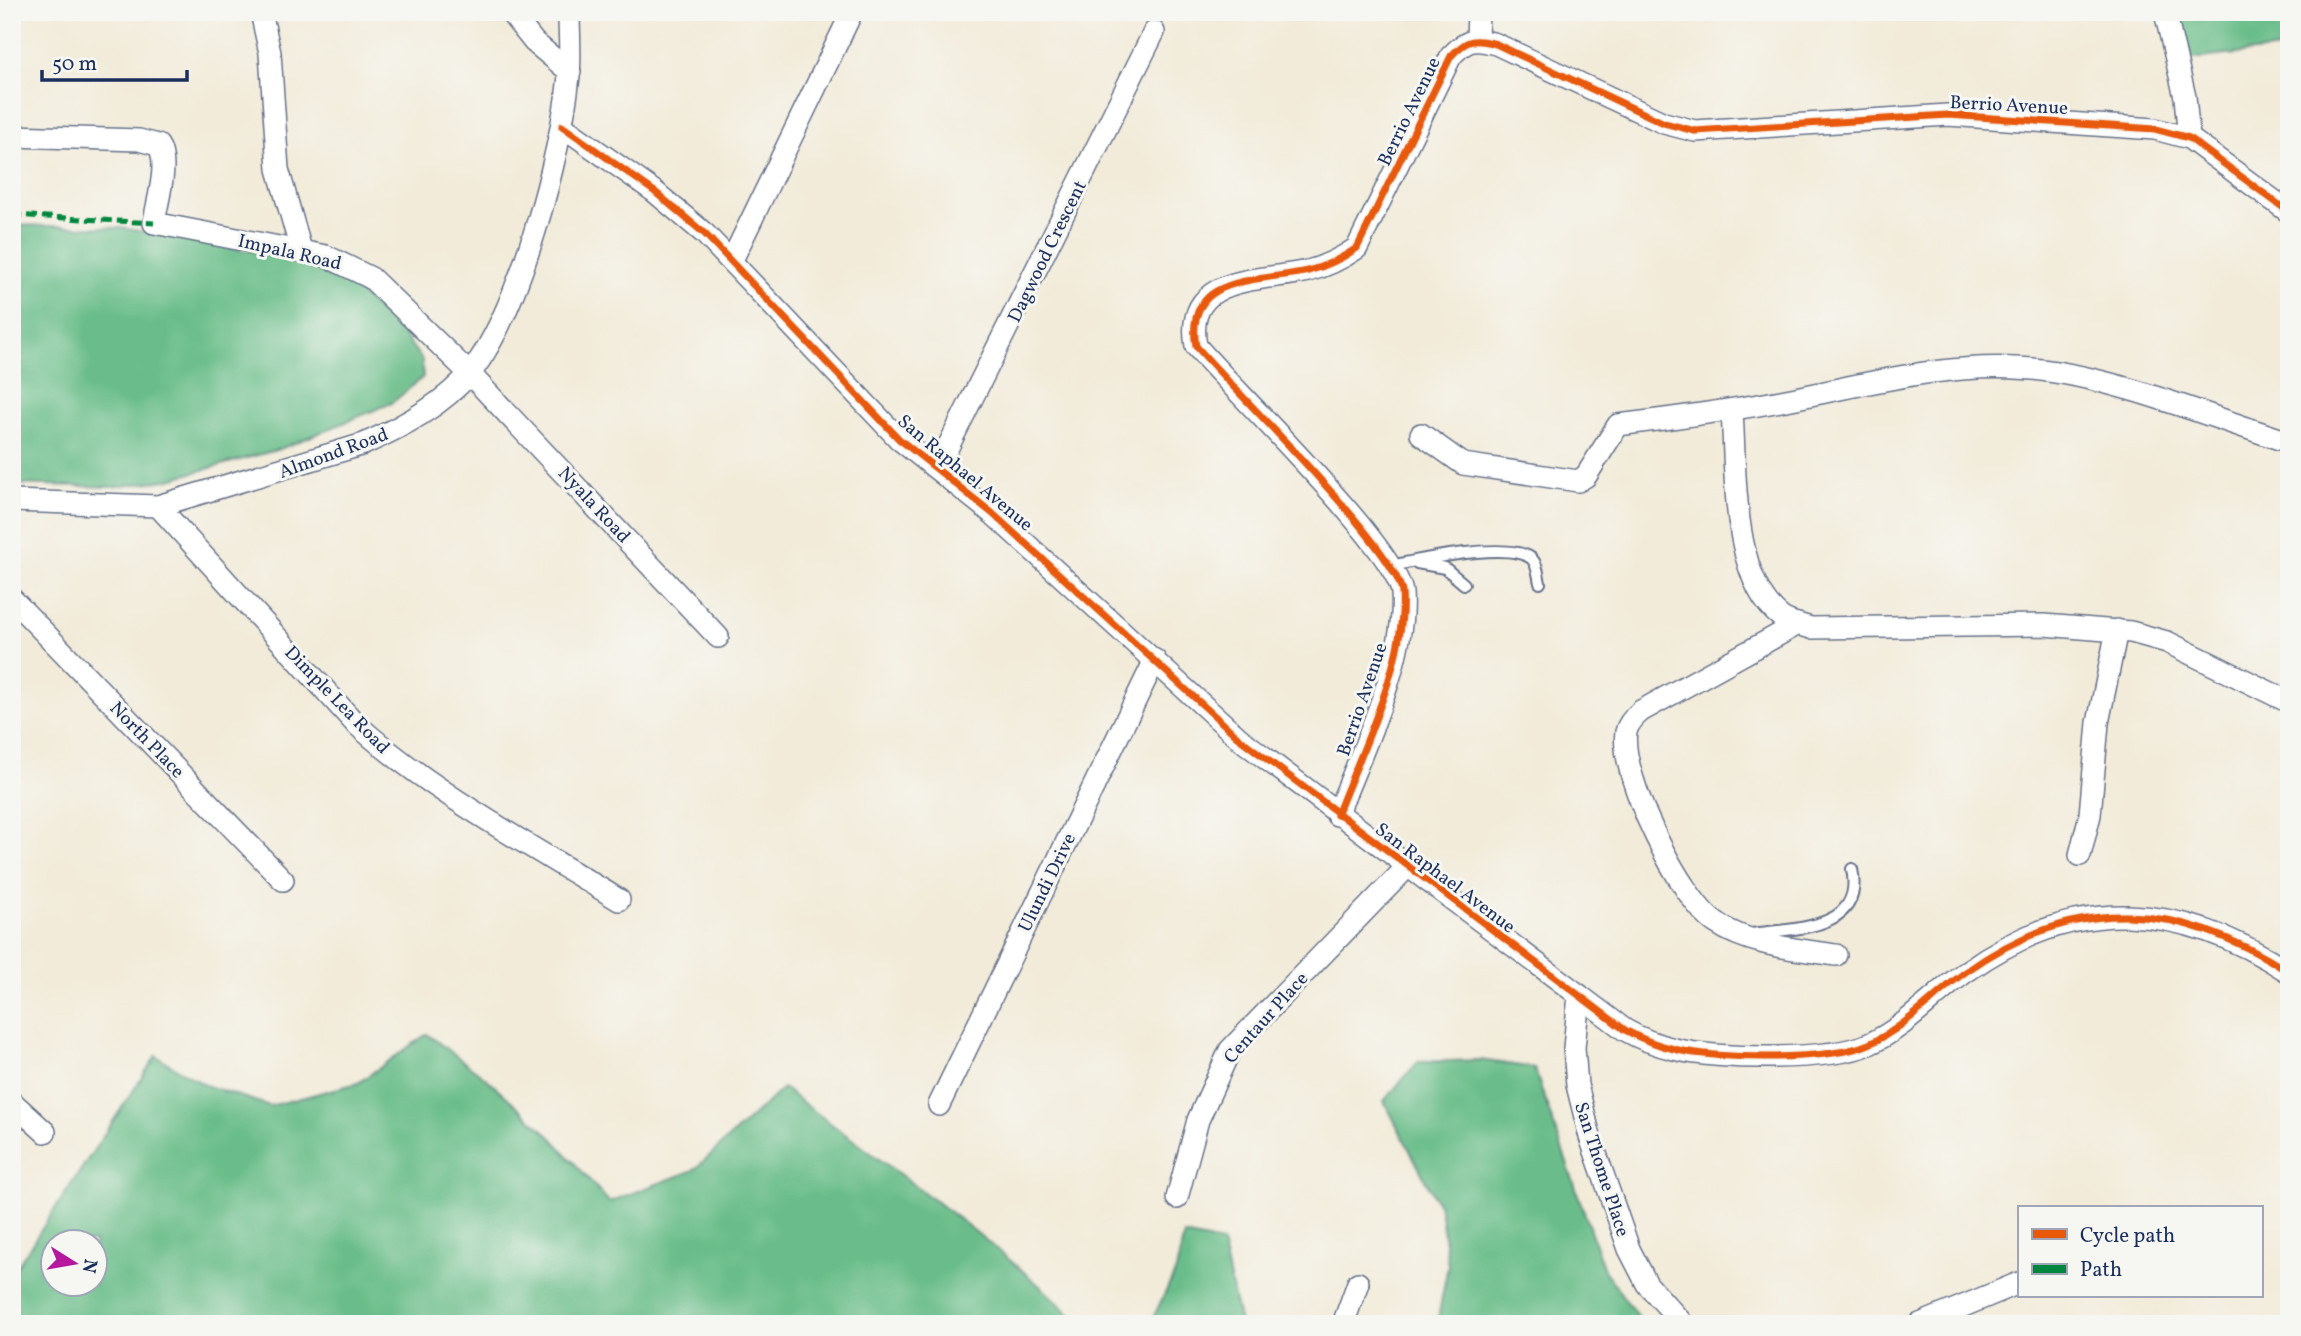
<svg xmlns="http://www.w3.org/2000/svg" width="2301" height="1336" font-family="Vollkorn,serif">
	<rect width="100%" height="100%" fill="#f6f6f2"/>
	<filter id="ink" filterUnits="userSpaceOnUse"><feTurbulence type="fractalNoise" baseFrequency=".0143" numOctaves="2"/><feDisplacementMap in="SourceGraphic" scale="14" xChannelSelector="R" yChannelSelector="G"/><feConvolveMatrix kernelMatrix="1 2 1 2 8 2 1 2 1" color-interpolation-filters="sRGB"/></filter>
	<filter id="wash" filterUnits="userSpaceOnUse"><feTurbulence type="fractalNoise" baseFrequency=".00686" numOctaves="4" result="noise"/><feDisplacementMap in="SourceGraphic" scale="28" xChannelSelector="R" yChannelSelector="G"/><feGaussianBlur stdDeviation="1.57" result="paint"/><feColorMatrix in="noise" values="0 0 0 0 0 0 0 0 0 0 0 0 0 0 0 0 0 1.4 0 .05"/><feComposite in="paint" operator="in"/></filter>
	<g filter="url(#wash)">
		<rect width="100%" height="100%" fill="#f2ebd9"/>
		<!-- forest -->
		<g fill="#6bbd8a" stroke="#437674" stroke-width="2" fill-rule="evenodd">
			<path d="M2178,12H2289V48L2192,59Z"/>
			<path d="M12,225L123,228L298,260L342,275L403,334L422,360L423,377L392,403L280,449L166,480L112,487L12,484Z"/>
			<path d="M427,1034L487,1079L551,1137L609,1202L694,1170L783,1088C883,1164 991,1235 1080,1324H12V1274L156,1056L205,1085L270,1106L358,1083ZM52,1242H94V1284H52Z"/>
			<path d="M1480,1060L1534,1068L1604,1270L1643,1324H1437L1448,1265L1440,1208L1384,1101L1418,1062Z"/>
			<path d="M1184,1235L1222,1243L1240,1324H1150L1176,1271Z"/>
		</g>
	</g>
	<g filter="url(#ink)">
		<g fill="none" stroke-linecap="round" stroke-linejoin="round">
			<defs>
				<g id="lane">
					<path d="M1417,563L1445,568L1464,584"/>
					<path d="M1391,566C1419,560 1507,541 1531,558C1538,564 1538,575 1540,583"/>
					<path d="M1752,934C1794,928 1865,931 1852,869"/>
				</g>
				<g id="street">
					<path d="M261,12L270,53L278,169L301,250"/>
					<path d="M510,12L534,42L570,72"/>
					<path d="M2165,12L2185,97L2189,138"/>
					<path d="M1477,39L1478,12"/>
					<path d="M562,126L655,192L705,234L899,439L992,513L1240,739L1625,1030C1641,1039 1657,1045 1674,1049C1717,1060 1830,1061 1869,1044C1907,1027 1934,994 1967,971C2075,894 2180,901 2289,972"/>
					<path d="M12,136L139,140L158,145C170,163 157,201 154,223L326,256L371,278L469,373L718,637"/>
					<path d="M732,260L852,12"/>
					<path d="M1732,411C1736,469 1731,579 1781,617C1789,623 1802,625 1811,628L2044,625L2131,632L2167,642L2289,702"/>
					<path d="M1421,434L1463,464L1578,481L1586,476L1618,425C1674,418 1730,411 1786,400C1867,384 1950,361 2033,369C2114,377 2210,417 2289,442"/>
					<path d="M937,469L1154,32"/>
					<path d="M12,501L158,506L364,444C402,427 443,405 470,373C519,313 561,154 569,76C571,55 569,33 569,12"/>
					<path d="M158,506L354,722C432,793 529,844 619,900"/>
					<path d="M12,599L283,880"/>
					<path d="M1798,624L1641,711C1634,717 1628,723 1626,732C1619,775 1681,900 1716,923C1750,946 1797,949 1836,955"/>
					<path d="M1337,815C1361,752 1407,660 1402,593C1398,550 1233,390 1196,346C1183,273 1261,282 1308,271C1327,266 1341,259 1357,248L1451,56C1467,39 1474,38 1496,44L1664,123L1695,131L1948,115L2155,129L2189,138L2289,212"/>
					<path d="M2080,855L2090,815L2098,723L2117,630"/>
					<path d="M1579,995L1574,1048L1577,1085L1590,1137L1629,1249L1647,1284L1683,1324"/>
					<path d="M12,1102L45,1132"/>
					<path d="M939,1105L1155,660"/>
					<path d="M1177,1198L1198,1120L1230,1050L1407,867"/>
					<path d="M1343,1324L1358,1283"/>
					<path d="M1920,1324L2019,1283"/>
				</g>
			</defs>
			<!-- lane casing -->
			<use href="#lane" stroke="#667189" stroke-width="14"/>
			<!-- street casing -->
			<use href="#street" stroke="#667189" stroke-width="24"/>
			<!-- lane -->
			<use href="#lane" stroke="#fff" stroke-width="10"/>
			<!-- street -->
			<use href="#street" stroke="#fff" stroke-width="21"/>
			<!-- quiet -->
			<path stroke="#00873e" stroke-width="5" stroke-dasharray="10 5" stroke-linecap="butt" d="M12,215L154,223"/>
			<defs>
				<g id="cycleway">
					<path d="M562,126L655,192L705,234L899,439L992,513L1240,739L1625,1030C1641,1039 1657,1045 1674,1049C1717,1060 1830,1061 1869,1044C1907,1027 1934,994 1967,971C2075,894 2180,901 2289,972"/>
					<path d="M1337,815C1361,752 1407,660 1402,593C1398,550 1233,390 1196,346C1183,273 1261,282 1308,271C1327,266 1341,259 1357,248L1451,56C1467,39 1474,38 1496,44L1664,123L1695,131L1948,115L2155,129L2189,138L2289,212"/>
				</g>
			</defs>
			<!-- cycleway casing -->
			<use href="#cycleway" stroke="#f6f6f2" stroke-width="11"/>
			<!-- cycleway -->
			<use href="#cycleway" stroke="#e8590c" stroke-width="7"/>
		</g>
	</g>
	<g text-anchor="middle" stroke-width="6" stroke-linejoin="round" paint-order="stroke">
		<!-- street labels -->
		<g font-size="19" fill="#1b2f5e" stroke="#f6f6f2">
			<text transform="translate(2009 104) rotate(3)" y="7">Berrio Avenue</text>
			<text transform="translate(1408 111) rotate(-64)" y="7">Berrio Avenue</text>
			<text transform="translate(290 251) rotate(13)" y="7">Impala Road</text>
			<text transform="translate(1046 251) rotate(-64)" y="7">Dagwood Crescent</text>
			<text transform="translate(333 452) rotate(-20)" y="7">Almond Road</text>
			<text transform="translate(966 472) rotate(40)" y="7">San Raphael Avenue</text>
			<text transform="translate(595 504) rotate(47)" y="7">Nyala Road</text>
			<text transform="translate(338 699) rotate(46)" y="7">Dimple Lea Road</text>
			<text transform="translate(1361 699) rotate(-71)" y="7">Berrio Avenue</text>
			<text transform="translate(148 739) rotate(46)" y="7">North Place</text>
			<text transform="translate(1446 877) rotate(37)" y="7">San Raphael Avenue</text>
			<text transform="translate(1046 882) rotate(-64)" y="7">Ulundi Drive</text>
			<text transform="translate(1265 1017) rotate(-48)" y="7">Centaur Place</text>
			<text transform="translate(1603 1169) rotate(72)" y="7">San Thome Place</text>
		</g>
	</g>
	<!-- margin -->
	<rect width="2301" height="1336" fill="none" stroke="#f6f6f2" stroke-width="42"/>
	<!-- legend -->
	<rect x="2018" y="1206" width="245" height="91" fill="#f6f6f2" stroke="#9ea6b7" stroke-width="2"/>
	<rect x="2032" y="1229" width="35" height="10" fill="#e8590c" stroke="#9ea6b7" stroke-width="2"/>
	<text x="2080" y="1242" font-size="21" fill="#1b2f5e">Cycle path</text>
	<rect x="2032" y="1264" width="35" height="10" fill="#00873e" stroke="#9ea6b7" stroke-width="2"/>
	<text x="2080" y="1276" font-size="21" fill="#1b2f5e">Path</text>
	<!-- north arrow -->
	<g transform="translate(74 1263) rotate(101)"><circle r="33" fill="#f6f6f2" stroke="#9ea6b7" stroke-width="2"/>
	<path d="M0-5L12 26L0 18L-12 26Z" fill="#b5179e"/>
	<text y="-10" font-size="19" font-weight="bold" text-anchor="middle" fill="#1b2f5e">N</text>
	</g>
	<!-- scale -->
	<path d="M42 70v10h145v-10" fill="none" stroke="#1b2f5e" stroke-width="3.5"/>
	<text x="52" y="70" font-size="21" fill="#1b2f5e" stroke="#f6f6f2" stroke-width="5" paint-order="stroke">50 m</text>
</svg>
